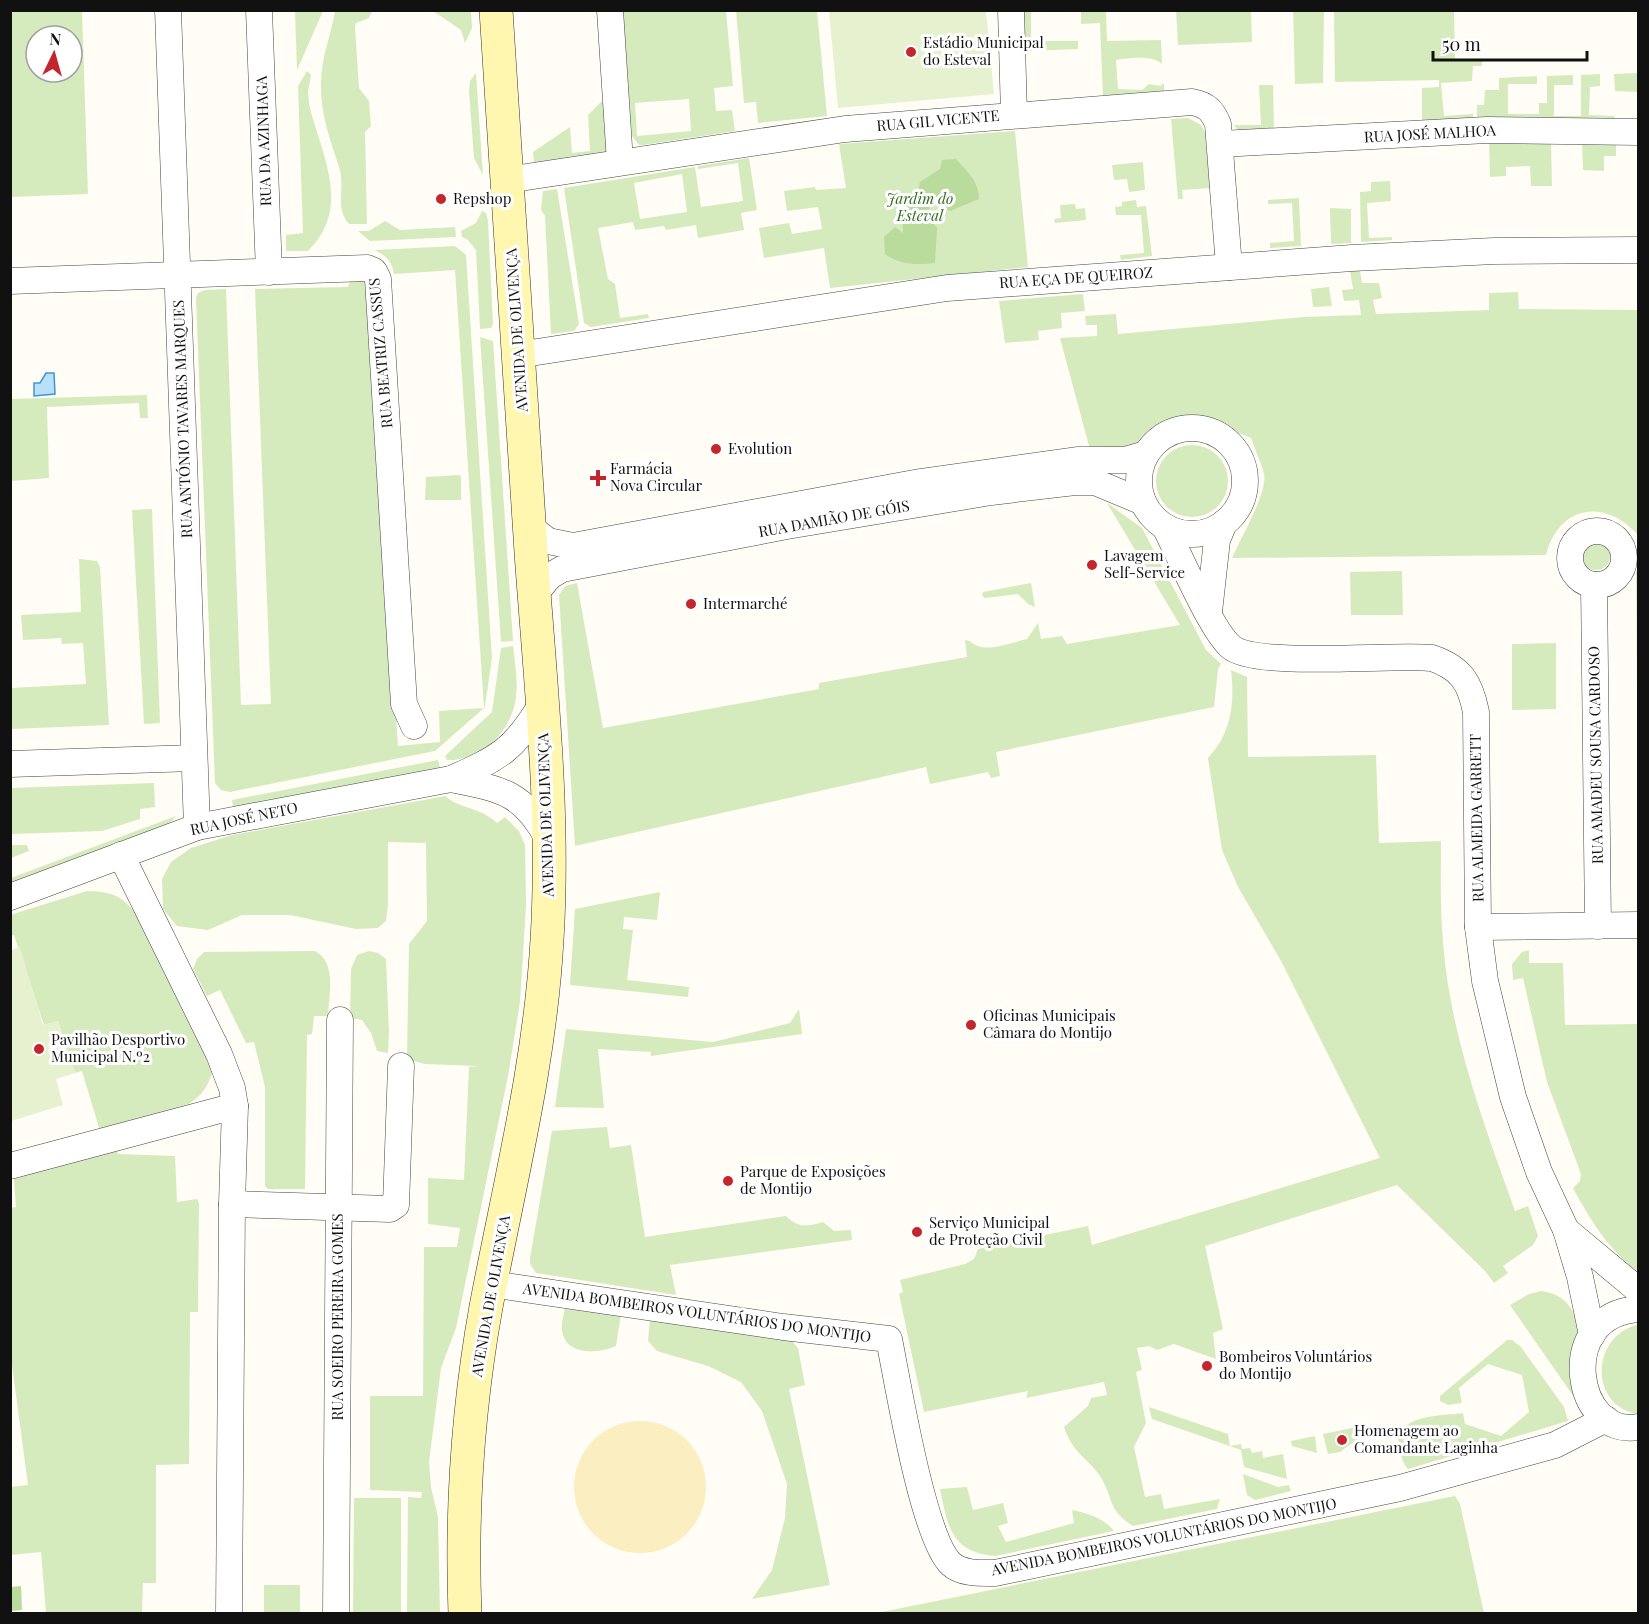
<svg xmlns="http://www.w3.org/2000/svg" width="1649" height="1624" font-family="'Playfair Display',serif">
	<rect width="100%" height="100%" fill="#fffdf5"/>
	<!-- green -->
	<g fill="#d5ebbd" fill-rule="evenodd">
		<path d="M10,11H82L88,194L11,197ZM36,36H72V72H36Z"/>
		<path d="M295,11H323L297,70Z"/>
		<path d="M335,11H372L369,18L356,23L355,27L359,88L369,101L371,126L365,132L367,224H349C334,207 346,187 339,167C330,140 320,112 321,83C321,58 331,35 335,11Z"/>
		<path d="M433,11H471L472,28L465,43L461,30Z"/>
		<path d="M623,11H726L733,86L714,88L716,111L732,110L735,131L643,145H639L632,136ZM689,99L691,131L637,136L635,103Z"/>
		<path d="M736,11H817L827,116L758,123L756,102L744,103Z"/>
		<path d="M1023,11H1031V41H1078V49L1025,51Z"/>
		<path d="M1081,11H1122H1106L1107,41L1161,40L1162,64C1152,55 1129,58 1116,60L1118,89L1142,90L1149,84L1160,86L1164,83V91L1103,96L1100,23L1081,24Z"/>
		<path d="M1176,11H1251L1252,42L1178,45Z"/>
		<path d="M1293,11H1324L1323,83L1295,84Z"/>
		<path d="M1334,11H1454L1455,60L1486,61H1482V66H1473L1472,81L1441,83L1444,116L1473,114V119L1422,122V88L1439,87V80L1335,82Z"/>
		<path d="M307,71L311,75L308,92L309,104C321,155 353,207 308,251H286V235L303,233L298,86Z"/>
		<path d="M476,73L483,175L474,158L469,91L470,81Z"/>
		<path d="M1638,73V92L1615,91L1614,74Z"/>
		<path d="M1600,74V86L1590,87L1589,115L1615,116L1614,119H1477V105H1484L1485,90H1499V78L1537,76V84H1508V114H1539V103H1547V76L1573,75V85H1554V116H1581V75Z"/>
		<path d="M1259,85H1273L1274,130L1238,131L1234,125H1261Z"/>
		<path d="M601,102H607L609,142L606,153L534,163L533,152L570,127L572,153L590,151L588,115Z"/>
		<path d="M1188,118L1201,125L1205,132L1210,188L1182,190L1183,199H1178L1171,119Z"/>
		<path d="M1015,131L1028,267L830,288L824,248L764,258L759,228L789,223L792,234L822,229L818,207L787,211L784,191L815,187L816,190L846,188L839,144Z"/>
		<path d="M1551,141L1552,186H1531L1530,166L1506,167V176L1490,177L1489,142Z"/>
		<path d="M1582,141H1616V156H1604V171L1583,170Z"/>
		<path d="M749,158L757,210L741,213L744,230L698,238L696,225L666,230L664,226L635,230L633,222L598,228L608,279L615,284L620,318L648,314L649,318L591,327L584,323L564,188L695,167L701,207L743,201L738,163L698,169V166ZM682,174L687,212L640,219L634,183Z"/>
		<path d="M1143,162L1145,190L1129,192L1127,179L1114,180L1112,165Z"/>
		<path d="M1390,181L1391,201L1367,203L1369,238L1392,237V240L1361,242L1360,192L1371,191V182Z"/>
		<path d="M557,189L579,324L574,331L551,334L545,216L541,210L543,191Z"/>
		<path d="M1299,198L1301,246L1270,248V243L1294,241L1292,203L1268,204V200Z"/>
		<path d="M1136,200L1137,207L1146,206L1152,256L1121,260L1120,255L1144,253L1141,215H1116L1115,207L1122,206V202Z"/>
		<path d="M1075,204L1076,209L1085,208L1086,220L1055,223L1054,219L1061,218L1060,205Z"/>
		<path d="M1330,208L1351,209V243L1331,244Z"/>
		<path d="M482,211L486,213L488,221L493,324L491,328L480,329L476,250L468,240L462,237L461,231L476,223Z"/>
		<path d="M385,221L400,230L455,227L456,237L370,241L358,231H369Z"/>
		<path d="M455,246L466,255L492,658L485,706L484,708L435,751L230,792L221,790L215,783L196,298L198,293L205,290L226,289L241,705L271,704L255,289L348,287L350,280L368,281L398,746L440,742L439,711L484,708L455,270L394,274C392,261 386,256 375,250Z"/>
		<path d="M1350,271H1360L1362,283H1379L1382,298L1373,300L1376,314L1489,310V293L1518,292L1519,309L1638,310V535C1605,498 1559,505 1546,555L1232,558C1240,539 1268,493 1264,474C1261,462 1255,450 1251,438L1203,419L1166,421L1134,448L1092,457L1060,338L1097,336V325H1086L1085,316L1116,314L1118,334L1304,317L1361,315L1359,300L1344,301L1342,290L1353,289Z"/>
		<path d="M1329,287L1332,306L1313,307L1311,289Z"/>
		<path d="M1083,294L1085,311L1061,313L1062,328L1038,331L1039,340L1005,343L999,301Z"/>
		<path d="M480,337L493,341L513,641L501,642Z"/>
		<path d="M147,395L148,418H140L139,403L47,407L49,478L11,481V399Z"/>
		<circle cx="1192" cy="481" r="36"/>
		<path d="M459,475L461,476V500H425L426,477Z"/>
		<path d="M1107,503L1142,528L1206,650L1221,664L1218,669L1214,707L996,752L1000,776L991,778L988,772L930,784L926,767L575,846L559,595L565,586L577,583L603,728L819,689V683L967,657L965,640C972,641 972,644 978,646C991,651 1014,642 1027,639L1038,623L1041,639L1062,636L1067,644L1180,625Z"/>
		<path d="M152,509L160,723L144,724L132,510Z"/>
		<circle cx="1596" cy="556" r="14"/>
		<path d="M79,559L97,561L100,567L109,725L11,729V688L86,684L83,643L62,644L61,638L23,640L21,615L81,612Z"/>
		<path d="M1638,570V809L1636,571Z"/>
		<path d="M1402,571L1403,615H1351L1350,572Z"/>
		<path d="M1031,583L1035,607L1028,604L1018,594L985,598L982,595L983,592Z"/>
		<path d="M1556,643V709L1512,710V644Z"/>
		<path d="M513,646C515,663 518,680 516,697C512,731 482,761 447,760L445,756L492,712L501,648Z"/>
		<path d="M1231,670L1247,677L1248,757L1376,755L1379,843L1441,841C1441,875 1440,909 1443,942C1450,1035 1484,1124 1515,1211L1528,1206L1538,1236L1533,1245L1503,1266L1508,1273L1494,1283L1485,1271L1397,1185L1205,1246L1223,1329L1213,1333L1216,1359L1174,1344L1157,1350L1149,1346L1137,1348L1142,1370L1136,1372L1146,1423L1134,1447L1145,1497L1161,1494L1164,1509L1220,1499L1217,1509L1133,1526C1107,1510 1114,1498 1100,1476C1087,1457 1073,1454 1064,1427L1088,1406L1091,1398L1107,1395L1104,1382L1026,1398L1028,1391L924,1412L899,1294L903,1292L900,1280L965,1264L974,1259L978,1249L1088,1226L1092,1245L1380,1158L1281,961L1238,887L1222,850L1208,758C1231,733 1235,704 1231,670Z"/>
		<path d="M438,760L440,768L233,807L232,800Z"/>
		<path d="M154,783L155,807L140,809V819L102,831L11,834V788Z"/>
		<path d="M446,796C454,807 483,808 497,823L505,817L519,831L525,845L526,906L520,1002L508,1076L456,1328L441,1368L429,1462L431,1487L438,1517L440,1613H407L408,1497L421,1498L422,1492L370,1490V1396H423L424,1247H457L460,1228L428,1224V1178L464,1180L469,1067L479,1066L425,1064L407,1059L409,944L427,921L426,843L388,842V904L386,921L378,928L356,929L290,915H242L208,930L177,926L163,909L162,879L171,862L191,848L232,835Z"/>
		<path d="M176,816L166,828L11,885V878Z"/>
		<path d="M11,845H27L29,851L11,858Z"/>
		<path d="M87,891C117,892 123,897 141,920L214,1067C209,1084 204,1094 189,1104L100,1131L82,1071L75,1073L58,1021L44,1025L14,935L11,936L10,915Z"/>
		<path d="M660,892L657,920L624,917L623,929L633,930L627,980L689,987L688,997L570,985L575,909Z"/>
		<path d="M1529,950V963H1563L1565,1025L1638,1024V1272C1608,1249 1591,1221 1573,1188L1580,1181L1581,1174L1547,1082L1523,978L1513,980L1512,964L1522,952Z"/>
		<path d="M315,951C337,963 329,994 328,1016H314L312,1034L307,1035L305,1189H268L265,1186V1087L254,1042L246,1043L220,990L207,996L193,969L197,959L204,952Z"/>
		<path d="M369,951L378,953L386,959L389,1032L388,1053L377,1051L371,1033L362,1020L350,1018L351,969L357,955Z"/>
		<path d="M799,1009L802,1034L651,1056V1052L598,1049L604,1108L555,1107L566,1029L713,1042L790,1023Z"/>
		<path d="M607,1127L610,1148L631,1145L645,1237L786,1216C798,1228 807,1227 823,1222L834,1231L851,1230L852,1240L670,1265L676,1295L536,1273L530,1264V1258L552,1131Z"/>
		<path d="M117,1149L118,1154L175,1156L177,1202L197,1199L199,1203L198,1312H190L189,1464L156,1465V1583H143L142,1613H46L41,1552L11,1555L10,1487L28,1485L10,1350V1208L16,1207L14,1179Z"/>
		<path d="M1541,1291C1571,1294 1583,1321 1576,1349C1574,1355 1569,1365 1570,1371C1571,1382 1581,1396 1586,1405L1583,1410L1510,1305L1529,1294Z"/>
		<path d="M565,1307L621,1314L616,1346C598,1354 565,1356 562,1330C561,1323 564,1314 565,1307Z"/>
		<path d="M650,1319L791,1340L798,1348L805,1385L789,1389L830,1585L752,1599L772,1570L785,1518L787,1484L762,1411L741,1382L708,1366L657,1351L648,1341Z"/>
		<path d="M1638,1325V1414C1588,1406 1591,1335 1638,1325Z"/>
		<path d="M1507,1340H1512L1521,1347L1564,1407L1568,1421L1408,1469C1402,1463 1401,1454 1399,1447C1393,1414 1442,1416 1463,1413L1465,1424L1501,1436L1529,1412L1522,1375L1488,1364L1459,1388L1462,1403L1448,1405L1440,1401V1396Z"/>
		<path d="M1149,1407L1228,1434L1230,1446L1241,1444L1242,1449L1250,1448L1252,1453L1262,1451L1263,1458L1283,1454L1287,1479L1244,1467L1241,1450L1152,1419Z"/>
		<path d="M1357,1427L1359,1438L1340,1452L1328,1454L1323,1434Z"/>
		<path d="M1315,1436L1317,1453L1292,1446L1291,1441Z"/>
		<path d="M1243,1474L1278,1487L1289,1485L1291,1491L1255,1500L1247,1495Z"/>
		<path d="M967,1487L973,1510L1003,1503L1008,1523L998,1526L1006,1542L1074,1523L1072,1510C1087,1513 1104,1518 1114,1531L995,1556C951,1552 948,1527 940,1489Z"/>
		<path d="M1455,1496L1460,1504L1484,1613H877Z"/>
		<path d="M354,1498H401V1613H353Z"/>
		<rect x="264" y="1585" width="36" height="28"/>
	</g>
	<!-- forest -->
	<g fill="#b9dc9c">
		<path d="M956,159C967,172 979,180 979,199L950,211L917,194L920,182L940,169L942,160Z"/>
		<path d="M915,199L929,205L930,219L937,228L935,263C918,265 899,265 885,254L884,237L895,227L903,233L902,204Z"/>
		<path d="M21,1586L22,1610L11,1611V1587Z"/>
	</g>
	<!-- sand -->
	<circle fill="#fbeec1" cx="640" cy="1487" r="66"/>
	<!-- pitch -->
	<g fill="#e6f2cf">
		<path d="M829,11H986L994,94L838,108Z"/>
		<path d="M20,947L43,1025L58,1021L75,1073L56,1079L63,1105L11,1121V950Z"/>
	</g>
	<!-- water -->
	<path fill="#b9e0f7" stroke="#3f96cf" stroke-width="1.5" d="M46,373H54L55,394L34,396V383H40Z"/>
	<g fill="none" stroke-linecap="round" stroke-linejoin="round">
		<defs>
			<g id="minor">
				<path d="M168,10L197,827"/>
				<path d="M259,10L269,272"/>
				<path d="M610,10L620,162"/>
				<path d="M1011,10L1014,114"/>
				<path d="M1221,144L1487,130L1638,132"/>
				<path d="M507,180L845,129L1192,102C1207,105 1212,110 1218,124L1229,267"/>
				<path d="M10,281L367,268L374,271L378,279L404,704L414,726"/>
				<path d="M518,355L947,288L1352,258L1494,251L1638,250"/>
				<circle cx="1192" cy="481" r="53"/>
				<path d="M530,527L548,541L573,546L920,482L1077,460H1125L1146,454"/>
				<path d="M1165,527C1179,554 1211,630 1231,647C1256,668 1392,654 1432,658C1461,668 1470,682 1476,712L1478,927L1485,981L1513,1097L1539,1172L1566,1230L1580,1277L1592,1335"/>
				<circle cx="1597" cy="558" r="27"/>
				<path d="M1594,585L1598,926"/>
				<path d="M534,595L550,576L562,569L787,526L991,492L1075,482H1095L1143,502"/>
				<path d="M1209,612L1217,540L1224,523"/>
				<path d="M10,764L194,758"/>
				<path d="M451,779C501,789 523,792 548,839"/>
				<path d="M121,855L219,1054L232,1088L235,1106L232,1204L229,1614"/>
				<path d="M10,897L197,827L451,779C499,758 514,750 541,705"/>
				<path d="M1478,927L1638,925"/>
				<path d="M10,1166L235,1106"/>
				<path d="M232,1204L390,1209L396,1205L401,1066"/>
				<path d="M1566,1230L1638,1290"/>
				<path d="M491,1284L783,1327L889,1339C898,1384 923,1538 951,1564C962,1574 981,1573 995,1573L1400,1488L1555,1445L1606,1419"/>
				<path d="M1638,1309C1554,1315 1575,1439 1638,1427"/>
				<path d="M336,1614L340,1020"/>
			</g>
			<path id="secondary" d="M465,1614C461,1512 468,1407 486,1307C509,1185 540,1065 547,940C555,811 540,680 531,552C519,371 508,191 496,10"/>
		</defs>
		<!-- minor casing -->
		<use href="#minor" stroke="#444" stroke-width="27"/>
		<!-- secondary casing -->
		<use href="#secondary" stroke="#333" stroke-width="34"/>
		<!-- minor -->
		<use href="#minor" stroke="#fff" stroke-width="26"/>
		<!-- secondary -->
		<use href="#secondary" stroke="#fff6b0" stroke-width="33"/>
	</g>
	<!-- markers -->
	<g fill="#c4262e" stroke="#fff" stroke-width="2">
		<circle cx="911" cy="52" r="6"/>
		<circle cx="441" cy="199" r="6"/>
		<circle cx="716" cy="449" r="6"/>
		<path d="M595 469h6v6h6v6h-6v6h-6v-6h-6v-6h6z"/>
		<circle cx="1092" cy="565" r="6"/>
		<circle cx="691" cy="604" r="6"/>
		<circle cx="971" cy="1025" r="6"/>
		<circle cx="39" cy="1049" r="6"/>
		<circle cx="728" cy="1181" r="6"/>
		<circle cx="917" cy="1232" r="6"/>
		<circle cx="1207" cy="1366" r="6"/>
		<circle cx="1342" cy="1440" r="6"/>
	</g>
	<g text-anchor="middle" stroke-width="6" stroke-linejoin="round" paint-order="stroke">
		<!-- poi labels -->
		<g font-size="15" fill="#111" stroke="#fff" text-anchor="start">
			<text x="923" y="48">Estádio Municipal<tspan x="923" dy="17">do Esteval</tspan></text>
			<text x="453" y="204">Repshop</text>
			<text x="728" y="454">Evolution</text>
			<text x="610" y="474">Farmácia<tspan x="610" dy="17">Nova Circular</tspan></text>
			<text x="1104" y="561">Lavagem<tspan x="1104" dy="17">Self-Service</tspan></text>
			<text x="703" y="609">Intermarché</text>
			<text x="983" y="1021">Oficinas Municipais<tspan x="983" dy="17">Câmara do Montijo</tspan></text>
			<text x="51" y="1045">Pavilhão Desportivo<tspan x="51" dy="17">Municipal N.º2</tspan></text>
			<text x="740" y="1177">Parque de Exposições<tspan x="740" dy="17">de Montijo</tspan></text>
			<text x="929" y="1228">Serviço Municipal<tspan x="929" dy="17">de Proteção Civil</tspan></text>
			<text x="1219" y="1362">Bombeiros Voluntários<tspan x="1219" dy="17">do Montijo</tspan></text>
			<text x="1354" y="1436">Homenagem ao<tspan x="1354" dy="17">Comandante Laginha</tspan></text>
		</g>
		<!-- street labels -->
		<g font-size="15" fill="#111" stroke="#fff">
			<text transform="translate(938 121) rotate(-5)" y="5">RUA GIL VICENTE</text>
			<text transform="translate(1430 134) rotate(-3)" y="5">RUA JOSÉ MALHOA</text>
			<text transform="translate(264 141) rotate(-92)" y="5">RUA DA AZINHAGA</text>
			<text transform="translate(1076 278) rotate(-4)" y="5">RUA EÇA DE QUEIROZ</text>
			<text transform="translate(517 330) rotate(-94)" y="5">AVENIDA DE OLIVENÇA</text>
			<text transform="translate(381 353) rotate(-95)" y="5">RUA BEATRIZ CASSUS</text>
			<text transform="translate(183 419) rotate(-92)" y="5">RUA ANTÓNIO TAVARES MARQUES</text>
			<text transform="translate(834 519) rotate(-10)" y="5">RUA DAMIÃO DE GÓIS</text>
			<text transform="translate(1596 755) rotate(-91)" y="5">RUA AMADEU SOUSA CARDOSO</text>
			<text transform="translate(546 815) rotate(-92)" y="5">AVENIDA DE OLIVENÇA</text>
			<text transform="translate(1477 818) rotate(-91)" y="5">RUA ALMEIDA GARRETT</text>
			<text transform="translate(244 819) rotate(-12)" y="5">RUA JOSÉ NETO</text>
			<text transform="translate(491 1296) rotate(-80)" y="5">AVENIDA DE OLIVENÇA</text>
			<text transform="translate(697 1313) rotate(8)" y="5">AVENIDA BOMBEIROS VOLUNTÁRIOS DO MONTIJO</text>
			<text transform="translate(338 1317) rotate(-90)" y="5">RUA SOEIRO PEREIRA GOMES</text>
			<text transform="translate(1164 1537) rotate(-11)" y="5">AVENIDA BOMBEIROS VOLUNTÁRIOS DO MONTIJO</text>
		</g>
		<!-- park labels -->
		<g font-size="15" font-style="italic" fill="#2f6b1f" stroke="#fff">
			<text x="920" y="204">Jardim do<tspan x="920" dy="17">Esteval</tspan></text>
		</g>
	</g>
	<!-- border -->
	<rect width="1649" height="1624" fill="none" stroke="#111111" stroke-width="24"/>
	<!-- north arrow -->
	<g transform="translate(54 54) rotate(5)"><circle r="28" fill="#ffffff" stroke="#a0a0a0" stroke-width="1.5"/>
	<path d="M0-4.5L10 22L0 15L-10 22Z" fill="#c4262e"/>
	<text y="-9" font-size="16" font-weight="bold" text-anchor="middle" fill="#111111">N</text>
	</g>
	<!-- scale -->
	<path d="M1433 51v9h154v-9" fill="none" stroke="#111111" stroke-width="3"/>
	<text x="1442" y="51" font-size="18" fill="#111111" stroke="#ffffff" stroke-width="4.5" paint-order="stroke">50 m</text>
</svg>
